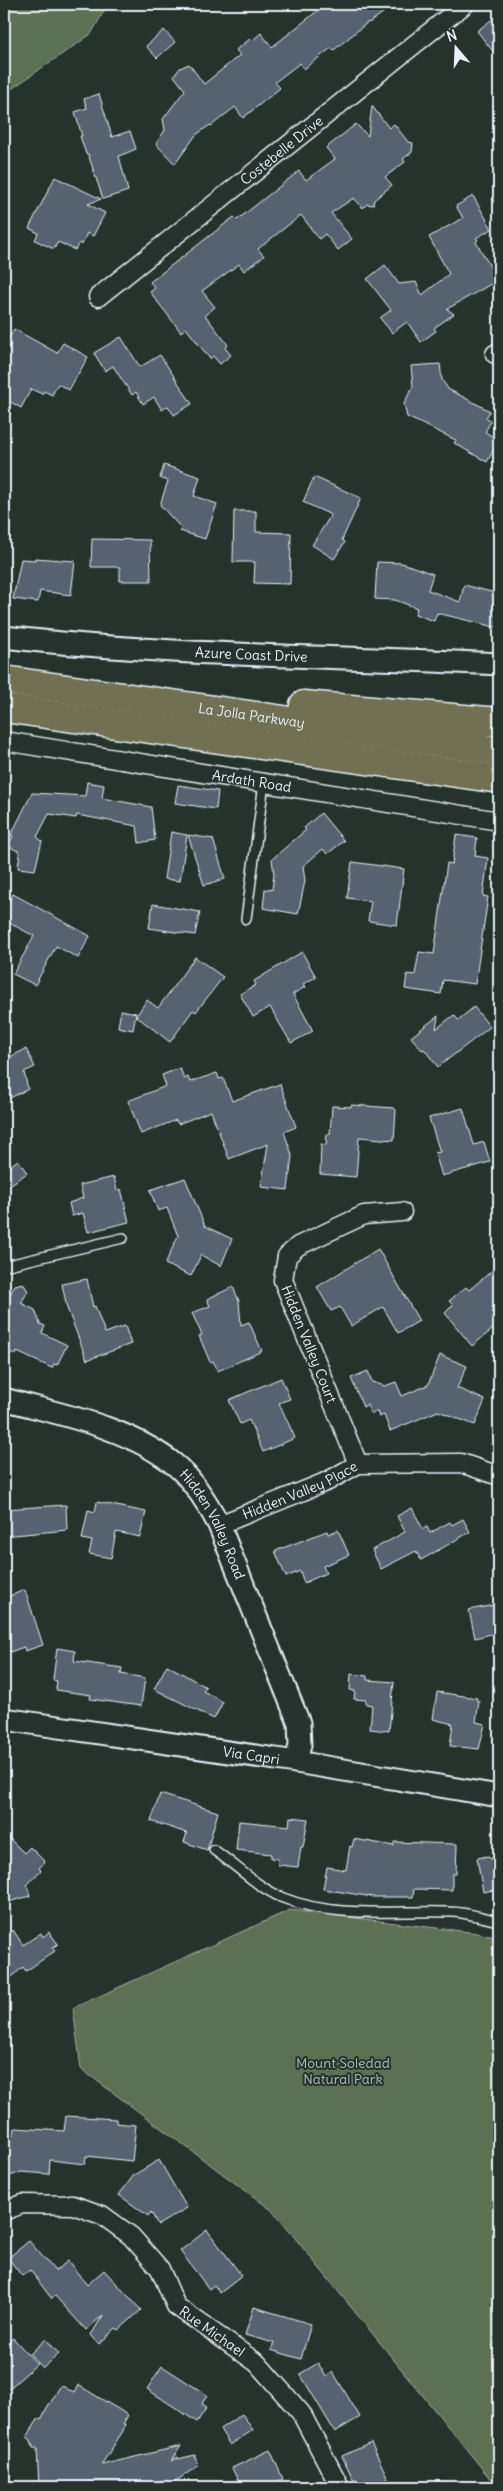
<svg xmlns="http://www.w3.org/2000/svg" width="503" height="2491" font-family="Delius,sans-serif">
	<rect width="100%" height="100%" fill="#26332d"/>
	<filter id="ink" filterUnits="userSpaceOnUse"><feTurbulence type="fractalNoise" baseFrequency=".02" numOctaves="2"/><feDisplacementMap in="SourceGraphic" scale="10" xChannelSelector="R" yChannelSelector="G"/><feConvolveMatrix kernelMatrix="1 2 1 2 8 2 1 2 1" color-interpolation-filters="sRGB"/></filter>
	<g filter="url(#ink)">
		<!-- green -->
		<g fill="#5b6f52" stroke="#a2b0a5">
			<path d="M4,4H108L91,34L4,94Z"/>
			<path d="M290,1910L477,1933L499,1938V2487H497L273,2211L81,2069L73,2008Z"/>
		</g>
		<!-- building -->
		<g fill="#56626f" stroke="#e8f1f8">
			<path d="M326,4H395L369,23L368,22L334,50L331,48L304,69L300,63L275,82L280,88L243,118L235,107L211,126L210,125L196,135L175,164L156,144L165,130L163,119L185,90L174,76L180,68L189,64L204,84L240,55L236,50L251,38L253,40L261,33L272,47Z"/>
			<path d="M499,14V59L477,31Z"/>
			<path d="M164,30L175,42L157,58L146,46Z"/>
			<path d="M99,94L112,137L130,131L136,149L119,156L128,191L103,199L88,154H86L80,136H82L75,112L87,108L84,99Z"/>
			<path d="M372,106L389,128L394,124L408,142L413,143L412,152L403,159L405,162L385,177L392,185L374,200L373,205L367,204L363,208L354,198L331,213L352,239L338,250L325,234L319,239L301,215L258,249L264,256L257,261L244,271L239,264L202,291L215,307L205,315L228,345L225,348L231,355L220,364L213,356L210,359L186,328L181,332L150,292L155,288L150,282L234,217L237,220L299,171L306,180L335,159L326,148L356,124L368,136Z"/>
			<path d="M55,177L101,199L88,204L105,213L93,236L87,233L82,245L79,243L75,250L58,242L54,249L35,240L38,233L29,228Z"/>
			<path d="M473,196L492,229L476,238L478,240L476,242L498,280L447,309L454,314L434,328L436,331L421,342L407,322L392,333L380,318L391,310L367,279L385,265L399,284L416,282L422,295L449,274L429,237L463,218L456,206Z"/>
			<path d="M14,329L57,353L63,343L88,357L69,390L58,384L52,395L44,391L42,394L31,389L21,408L4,398V347Z"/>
			<path d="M121,337L140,367L160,355L192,404L174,415L168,406L162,410L154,397L143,404L136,392L132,395L113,366L105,371L94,353Z"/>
			<path d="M440,364L442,380L448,389L490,411L486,418L491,421L485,432L499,440L487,462L454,443L456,440L407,417L404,404L413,386L411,366Z"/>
			<path d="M164,465L200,477L194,496L217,504L205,539L180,531L181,528L160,505L168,481L160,478Z"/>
			<path d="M314,477L361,498L342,540L345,542L334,559L312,545L331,515L303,502Z"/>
			<path d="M234,511H256V532L291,533L290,584L254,583L255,562H233Z"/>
			<path d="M92,539L150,540L151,581H120V567H91Z"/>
			<path d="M35,558L75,561L71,595L40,591L38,602L13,599L21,559L35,560Z"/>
			<path d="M377,562L402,563L433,574L428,590L460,602L464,585L499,594V628L437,613L434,621L415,614L417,608L395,600L375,599Z"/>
			<path d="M87,782L104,785L102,798L151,807L155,840L139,843L137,826L77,815L76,818L49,814L37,837L42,841L35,870L18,868L20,852L8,846L13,836L11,835L32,793L85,796Z"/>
			<path d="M178,785L218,791L216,809L175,803Z"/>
			<path d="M321,813L344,841L327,854L323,849L303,866L305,881L298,914L263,908L265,889L272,890L274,874L272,859L306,830L304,828Z"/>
			<path d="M171,832L187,835L180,881L164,879Z"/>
			<path d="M188,835L213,839L225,879L204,885Z"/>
			<path d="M456,835L477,838L475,856L488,858L483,896L488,897L475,984L443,980L441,994L405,989L407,974L415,975L419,952L434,954L447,863L452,864Z"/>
			<path d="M352,862L404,869L397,925L368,921L371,901L347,898Z"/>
			<path d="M13,894L90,936L78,958L56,946L35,985L13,974L34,936L4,920V912Z"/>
			<path d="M153,904L200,912L195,935L149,928Z"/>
			<path d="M302,952L316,977L303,984L305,987L293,994L313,1031L291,1043L270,1007L253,1017L240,994L256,985L254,981Z"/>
			<path d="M195,957L223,977L196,1012L193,1010L170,1042L136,1016L147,1000L158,1008Z"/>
			<path d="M474,1007L490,1027L438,1067L424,1049L422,1050L411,1037L438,1016L436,1029L454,1015L458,1020Z"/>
			<path d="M121,1010L136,1013L133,1030L118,1027Z"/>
			<path d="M26,1049L35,1067L24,1072L28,1089L4,1101V1060Z"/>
			<path d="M180,1068L184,1079L188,1077L190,1082L217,1073L219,1079L223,1078L232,1101L280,1084L296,1127L284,1132L292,1155L288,1190L261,1187L268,1144L229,1159L211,1111L178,1124L176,1120L141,1134L128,1101L166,1086L162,1075Z"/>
			<path d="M351,1105L394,1108L396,1110L394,1140L359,1137L356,1177L320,1174L321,1144L326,1145L327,1134H330L332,1106L351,1107Z"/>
			<path d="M463,1108L474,1145L484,1142L490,1162L442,1176L435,1153L440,1152L429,1118Z"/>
			<path d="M18,1160L27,1173L4,1189V1170Z"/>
			<path d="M114,1177L117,1191L121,1189L129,1222L88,1232L83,1213L72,1216L69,1203L83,1198L80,1185Z"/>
			<path d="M185,1178L205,1226L232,1239L221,1266L201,1255L191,1276L165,1264L178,1236L167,1208L158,1211L150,1190Z"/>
			<path d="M378,1249L419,1321L398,1333L383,1307L351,1326L340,1307L331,1311L317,1287Z"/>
			<path d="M499,1265V1324L472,1346L445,1313L453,1305L449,1301L466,1287L469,1290Z"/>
			<path d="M87,1279L93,1307L95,1306L105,1333L125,1326L131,1344L87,1360L67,1308L62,1284Z"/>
			<path d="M23,1283L28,1291L21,1303L35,1310L40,1324L45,1326L42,1333L67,1345L57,1365L54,1364L52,1368L17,1352L16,1355L4,1349V1305L15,1285Z"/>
			<path d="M233,1287L239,1301L241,1325L249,1322L262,1351L218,1371L213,1361L210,1362L199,1336L202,1335L192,1313L210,1306L207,1299Z"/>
			<path d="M440,1355L467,1366L457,1388L485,1400L475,1425L438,1411L390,1431L384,1415L379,1417L377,1411L371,1414L367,1405L363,1407L351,1378L368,1371L372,1382L385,1386L396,1382L402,1396L428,1385Z"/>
			<path d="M281,1378L290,1399L279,1403L295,1438L263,1452L249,1420L240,1424L229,1400Z"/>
			<path d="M97,1502L146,1512L140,1537L116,1532L111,1558L89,1554L92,1541L82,1539L88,1510L95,1512Z"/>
			<path d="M66,1505L67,1530L4,1536V1509Z"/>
			<path d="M412,1508L423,1529L427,1527L430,1533L450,1522L452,1525L463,1519L470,1532L421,1560L416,1551L381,1569L372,1550L405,1532L397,1516Z"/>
			<path d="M338,1530L349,1555L323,1566L326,1573L304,1583L300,1571L286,1577L275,1551L327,1531L328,1534Z"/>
			<path d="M25,1590L43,1645L25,1651L24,1647L4,1654V1598Z"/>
			<path d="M499,1604V1632L475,1638L469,1610Z"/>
			<path d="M57,1648L75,1651L74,1661L122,1668L121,1674L145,1678L141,1706L90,1699L91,1695L56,1690L57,1681L53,1680Z"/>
			<path d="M167,1665L206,1687L203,1691L223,1702L214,1719L154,1689Z"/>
			<path d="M351,1674L367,1676V1680L394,1682L389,1731L370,1729L372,1705L366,1704V1700L354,1699L355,1691L350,1690Z"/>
			<path d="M437,1692L477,1698L476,1700L479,1701L476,1722L485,1724L479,1749L450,1746L453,1724L433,1719Z"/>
			<path d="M160,1794L218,1812L207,1850L184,1842L187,1833L151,1821Z"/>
			<path d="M290,1817L308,1819L303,1847H301L298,1867L278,1865V1859L271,1858V1854L236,1850L239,1821L289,1826Z"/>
			<path d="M4,1833L24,1853L30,1847L45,1862L39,1868L41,1870L27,1885L30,1896L4,1903Z"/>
			<path d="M354,1839L394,1846V1842L457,1844L456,1874H452V1890L414,1889L413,1897H373L323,1889L327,1867L346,1870L350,1846L352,1847Z"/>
			<path d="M488,1856L491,1859L499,1858V1889L483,1892L477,1858Z"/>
			<path d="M13,1930L23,1945L41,1933L43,1937L49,1932L58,1944L52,1948L55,1951L26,1971L23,1967L4,1984V1937Z"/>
			<path d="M66,2116L116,2119V2123L136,2125L132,2161L86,2156L85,2164L50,2160L49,2174L21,2172L4,2178V2137L14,2134L15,2128L64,2131Z"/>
			<path d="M159,2160L187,2208L158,2225L151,2212L148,2216L119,2195L134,2175Z"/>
			<path d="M207,2230L242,2276L220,2293L214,2285L209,2289L180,2251Z"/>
			<path d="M29,2241L55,2271L68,2261L87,2285L104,2270L141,2310L119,2330L116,2328L99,2344L91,2335L103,2315L86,2330L55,2296L52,2299L30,2270L22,2276L8,2258Z"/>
			<path d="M254,2307L311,2324L301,2359L271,2350L274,2343L245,2335Z"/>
			<path d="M13,2338L37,2364L4,2393V2346Z"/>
			<path d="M46,2339L59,2354L43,2368L30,2354Z"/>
			<path d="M318,2363L326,2377L333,2372L360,2417L335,2432L300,2374Z"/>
			<path d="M162,2366L207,2395L202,2404L207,2407L197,2422L147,2389Z"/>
			<path d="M61,2385L74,2393L78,2385L128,2415L123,2424H125L123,2431L101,2465L181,2446L171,2461L178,2457V2459L195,2455L198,2466L167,2487L165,2480L135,2487H39L37,2448H33L31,2440L27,2437L39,2418L41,2419Z"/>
			<path d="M242,2414L253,2430L230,2445L220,2429Z"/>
			<path d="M371,2443L392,2487H357L342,2456Z"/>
			<path d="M270,2450L283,2479L274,2483L276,2487H241L232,2468Z"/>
		</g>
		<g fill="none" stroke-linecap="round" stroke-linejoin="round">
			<defs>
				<g id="service">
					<path d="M246,919L264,783"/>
					<path d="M4,1266L123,1238"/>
					<path d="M214,1850C237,1866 257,1887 283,1898C336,1919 395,1910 450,1912C466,1912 484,1918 499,1921"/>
				</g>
				<g id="minor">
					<path id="s1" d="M98,297L465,4"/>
					<path d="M495,354L499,352"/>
					<path id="s2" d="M4,741L499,821"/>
					<path d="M358,1464L283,1280L287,1256L298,1246L364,1215L402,1212"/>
					<path id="s3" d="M219,1525L328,1481L358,1464L461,1463L499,1476"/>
					<path id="s4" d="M4,2211L22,2204L73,2205L102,2215L131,2236L160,2269L176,2306L257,2363L301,2413L340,2487"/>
				</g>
				<g id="tertiary">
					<path id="s5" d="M4,637C168,656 334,656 499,664"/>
					<path id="s6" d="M4,1399C61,1415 126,1426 174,1464C193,1479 208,1504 219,1525L299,1723L300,1745L296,1762"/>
					<path id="s7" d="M4,1719L296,1762L499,1796"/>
				</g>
				<g id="motorway">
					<path id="s8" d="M4,680L499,751"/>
					<path d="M304,705L499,722"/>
					<path d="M4,708L499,779"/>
				</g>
			</defs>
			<!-- service casing -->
			<use href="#service" stroke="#e8f1f8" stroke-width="12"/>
			<!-- minor casing -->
			<use href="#minor" stroke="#e8f1f8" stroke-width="21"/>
			<!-- tertiary casing -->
			<use href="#tertiary" stroke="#e8f1f8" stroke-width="25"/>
			<!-- motorway casing -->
			<use href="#motorway" stroke="#e8f1f8" stroke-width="31"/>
			<!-- service -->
			<use href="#service" stroke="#26332d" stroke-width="9"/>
			<!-- minor -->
			<use href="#minor" stroke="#26332d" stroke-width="18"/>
			<!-- tertiary -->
			<use href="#tertiary" stroke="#26332d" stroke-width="21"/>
			<!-- motorway -->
			<use href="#motorway" stroke="#716f52" stroke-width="28"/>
		</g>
	</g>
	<g text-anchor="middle" stroke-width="4" stroke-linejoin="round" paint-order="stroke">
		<!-- street labels -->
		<g font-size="14" fill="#e8f1f8" stroke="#26332d">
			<text dy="5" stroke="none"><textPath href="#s1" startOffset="235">Costebelle Drive</textPath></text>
			<text dy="5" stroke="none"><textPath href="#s5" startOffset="248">Azure Coast Drive</textPath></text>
			<text dy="5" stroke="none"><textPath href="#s8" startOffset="250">La Jolla Parkway</textPath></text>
			<text dy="5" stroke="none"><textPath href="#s2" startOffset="251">Ardath Road</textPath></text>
			<text transform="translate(309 1344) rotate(68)" y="5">Hidden Valley Court</text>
			<text dy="5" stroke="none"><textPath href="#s3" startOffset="88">Hidden Valley Place</textPath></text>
			<text dy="5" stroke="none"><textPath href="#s6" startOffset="256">Hidden Valley Road</textPath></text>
			<text dy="5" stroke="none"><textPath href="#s7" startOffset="250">Via Capri</textPath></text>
			<text dy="5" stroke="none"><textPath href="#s4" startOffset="265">Rue Michael</textPath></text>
		</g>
		<!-- park labels -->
		<g font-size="14" fill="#b0bdb6" stroke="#26332d">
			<text x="343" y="2068">Mount Soledad<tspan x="343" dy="16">Natural Park</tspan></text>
		</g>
	</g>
	<!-- margin -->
	<rect width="503" height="2491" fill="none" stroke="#26332d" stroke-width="20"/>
	<rect x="10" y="10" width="483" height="2471" fill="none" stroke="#e8f1f8" stroke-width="2" filter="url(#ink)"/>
	<!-- north arrow -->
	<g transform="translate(456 48) rotate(341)" stroke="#26332d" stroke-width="4" paint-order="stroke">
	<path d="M0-4L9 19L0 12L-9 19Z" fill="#e8f1f8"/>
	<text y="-8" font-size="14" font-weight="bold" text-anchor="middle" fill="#e8f1f8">N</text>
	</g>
</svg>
